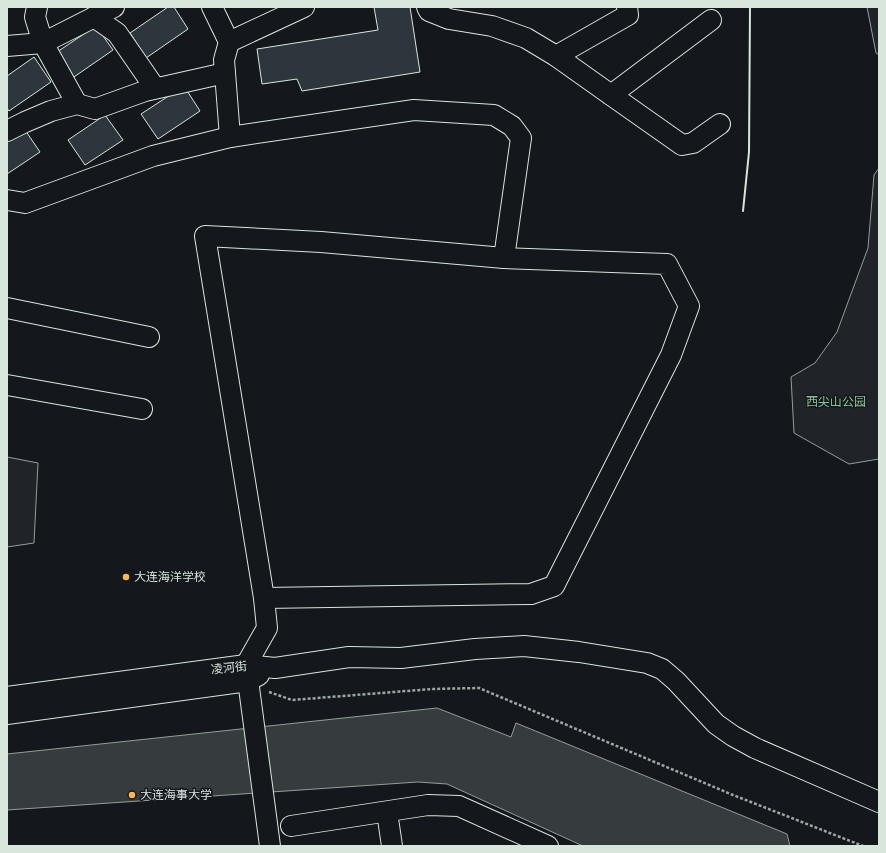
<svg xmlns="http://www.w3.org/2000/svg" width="886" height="853" font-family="'Fira Sans Condensed','Noto Sans SC',sans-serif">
	<rect width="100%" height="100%" fill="#14181c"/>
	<!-- green -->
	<g fill="#202428" stroke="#939e99">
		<path d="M867,7H879V55L876,53Z"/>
		<path d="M879,168V459L849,464L794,433L791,377L815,363L837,332L868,248L874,175Z"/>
		<path d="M7,457L38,463L34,543L7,547Z"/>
	</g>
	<!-- water -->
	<path fill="#363b3e" stroke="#939e99" d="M437,708L511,737L516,723L787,834L790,846H583L447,784L418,782L7,810V754Z"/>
	<!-- building -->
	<g fill="#2c363c" stroke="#d8e6dc">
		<path d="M168,7H174L188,29L146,58L130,33Z"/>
		<path d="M374,7H410L420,72L302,91L297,79L262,84L257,49L378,30Z"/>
		<path d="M96,26L113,50L71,79L54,54Z"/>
		<path d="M34,57L51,82L9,111L7,108V76Z"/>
		<path d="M184,86L200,111L158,139L141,114Z"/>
		<path d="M105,115L123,140L85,165L68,140Z"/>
		<path d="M23,127L40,152L7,174V138Z"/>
	</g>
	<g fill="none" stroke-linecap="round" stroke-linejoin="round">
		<defs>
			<g id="minor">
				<path d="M37,7L35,17L43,43L77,104"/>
				<path d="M212,7L229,42"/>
				<path d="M427,7L429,11L449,19L492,26L526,38L556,56L628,15L627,7"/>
				<path d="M94,17L117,33L155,88"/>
				<path d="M7,46L43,43L114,7"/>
				<path d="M556,56L611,95L711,20"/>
				<path d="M611,95L682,145L693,143L720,124"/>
				<path d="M7,131L25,122L51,111L77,104L95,109L145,91L225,73"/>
				<path d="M230,137L224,60L229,42L304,7"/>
				<path d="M7,200L25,203L153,156L230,137L414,110L494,115L512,126L521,138L504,258L321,242L205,236L264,598L267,628L246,665L270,846"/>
				<path d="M7,308L149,337"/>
				<path d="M7,385L142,409"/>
				<path d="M264,598L531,594L554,586L671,355L689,306L667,264L504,258"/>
				<path d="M7,697L246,665L275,668L349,657L401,658L475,649L524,646L579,652L647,663L662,669L676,681L716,724L733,736L755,748L879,802"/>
				<path d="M7,714L248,681L259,675"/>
				<path d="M387,812L392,846"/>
				<path d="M291,826L428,805L459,806L548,846"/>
			</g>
		</defs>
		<!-- minor casing -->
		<use href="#minor" stroke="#d8e6dc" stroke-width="22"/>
		<!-- path -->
		<path stroke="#9da8a2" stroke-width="2.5" stroke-dasharray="3 2" stroke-linecap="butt" d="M269,692L292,700L432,689L479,688L733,795L863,846"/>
		<!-- minor -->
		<use href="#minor" stroke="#14181c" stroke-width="20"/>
		<!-- wall -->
		<path stroke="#d8e6dc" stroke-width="2" d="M743,211L749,152L750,7"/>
	</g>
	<!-- markers -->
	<g fill="#ffb74d" stroke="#14181c" stroke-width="1.5">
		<circle cx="126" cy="577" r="4"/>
		<circle cx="132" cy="795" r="4"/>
	</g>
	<g text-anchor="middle" stroke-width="3" stroke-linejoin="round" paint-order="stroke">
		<!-- park labels -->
		<g font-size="12" fill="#8ac095" stroke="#14181c">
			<text x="836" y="406">西尖山公园</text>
		</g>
		<!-- poi labels -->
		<g font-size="12" fill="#d8e6dc" stroke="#14181c" text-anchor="start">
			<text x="134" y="581">大连海洋学校</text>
			<text x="140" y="799">大连海事大学</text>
		</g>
		<!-- street labels -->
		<g font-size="12" fill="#d8e6dc" stroke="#14181c">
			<text transform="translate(229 668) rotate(-6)" y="4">凌河街</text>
		</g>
	</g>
	<!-- border -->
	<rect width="886" height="853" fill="none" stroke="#d8e6dc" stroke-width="16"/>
</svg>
